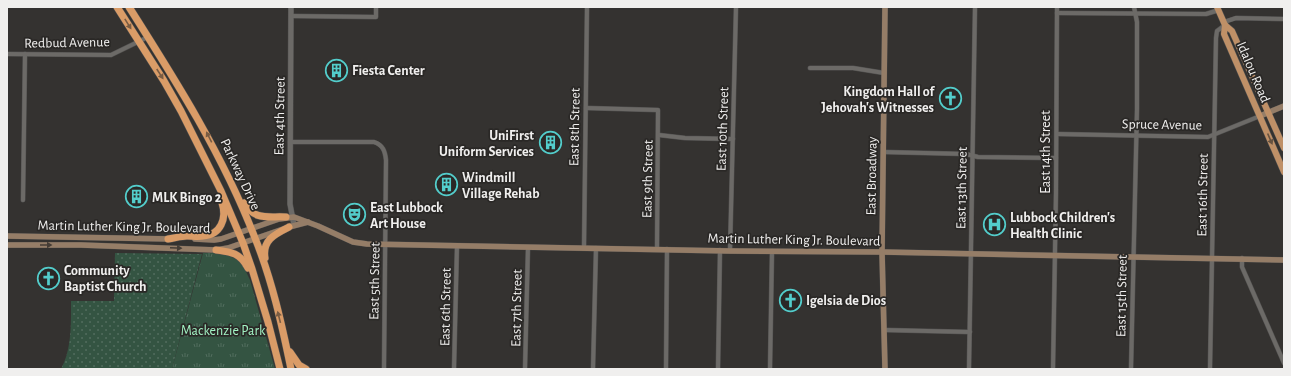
<svg xmlns="http://www.w3.org/2000/svg" width="1291" height="376" font-family="'Alegreya Sans',sans-serif">
	<defs>
		<pattern id="grass-dots" width="8" height="8" patternUnits="userSpaceOnUse"><rect width="8" height="8" fill="#345442"/><path d="M2 2h.1M6 6h.1" fill="none" stroke="#526d5e" stroke-width="1.8" stroke-linecap="round"/></pattern>
		<pattern id="park-tufts" width="24" height="20" patternUnits="userSpaceOnUse"><rect width="24" height="20" fill="#345442"/><path d="M3 7l-1-3M5 7V3M7 7l1-3M15 17l-1-3M17 17v-4M19 17l1-3" fill="none" stroke="#526d5e"/></pattern>
	</defs>
	<rect width="100%" height="100%" fill="#343230"/>
	<!-- grass -->
	<path fill="url(#grass-dots)" d="M115,253L202,254L172,369H61C72,349 71,323 71,301H114Z"/>
	<!-- park -->
	<path fill="url(#park-tufts)" d="M203,253H222L241,261L250,280L275,369H172Z"/>
	<g fill="none" stroke-linecap="round" stroke-linejoin="round">
		<defs>
			<g id="minor">
				<path d="M1057,13L1206,14L1219,10"/>
				<path d="M291,16L376,17V7"/>
				<path d="M1224,22L1236,18L1284,19"/>
				<path d="M7,54L111,55L148,37"/>
				<path d="M810,68H853L884,73"/>
				<path d="M586,108L658,110L657,249"/>
				<path d="M1057,134L1208,137L1260,116"/>
				<path d="M659,135L685,138L733,139"/>
				<path d="M290,142H374C383,145 385,151 386,160L384,369"/>
				<path d="M883,152L966,154L978,157L1056,158"/>
				<path d="M23,200L25,54"/>
				<path d="M584,247L587,7"/>
				<path d="M730,251L736,7"/>
				<path d="M1242,258V267L1284,363"/>
				<path d="M884,330L970,332"/>
				<path d="M454,369L457,246"/>
				<path d="M525,369L528,247"/>
				<path d="M593,369L596,248"/>
				<path d="M666,369L667,249"/>
				<path d="M718,369L720,250"/>
				<path d="M770,369L772,251"/>
				<path d="M969,369L975,7"/>
				<path d="M1053,369L1056,192L1057,7"/>
				<path d="M1131,369L1137,109V22L1134,7"/>
				<path d="M1210,369L1216,38L1217,31L1225,25"/>
			</g>
			<path id="tertiary" d="M291,7L290,204L294,225"/>
			<g id="secondary">
				<path d="M1260,116L1284,106"/>
				<path d="M7,236L171,239"/>
				<path d="M195,239L214,240L221,239L279,219L294,217L318,226L353,242L367,244L730,251L882,252L1284,260"/>
				<path d="M7,245H81L216,250L228,248L289,227L308,222"/>
				<path d="M885,369L882,252L885,7"/>
			</g>
			<g id="primary">
				<path d="M1217,7L1225,25L1224,34L1284,172"/>
				<path d="M1225,25L1232,31L1284,148"/>
			</g>
			<g id="trunk">
				<path d="M117,7L164,81L181,111L221,191L243,243L252,269L268,322L280,369"/>
				<path d="M129,7C176,81 223,155 255,238C272,280 282,325 291,369"/>
				<path d="M244,203C255,221 268,216 286,217"/>
				<path d="M168,239C175,238 181,236 187,236C193,236 198,237 203,236C221,235 227,218 222,203"/>
				<path d="M216,250C232,252 240,253 248,268"/>
				<path d="M265,258C262,240 275,234 289,227"/>
				<path d="M290,352L299,365L306,369"/>
			</g>
		</defs>
		<!-- minor casing -->
		<use href="#minor" stroke="#525150" stroke-width="5"/>
		<!-- tertiary casing -->
		<use href="#tertiary" stroke="#525150" stroke-width="6"/>
		<!-- secondary casing -->
		<use href="#secondary" stroke="#525150" stroke-width="6"/>
		<!-- primary casing -->
		<use href="#primary" stroke="#525150" stroke-width="7"/>
		<!-- trunk casing -->
		<use href="#trunk" stroke="#525150" stroke-width="8"/>
		<!-- minor -->
		<use href="#minor" stroke="#6c6a67" stroke-width="4"/>
		<!-- tertiary -->
		<use href="#tertiary" stroke="#6c6a67" stroke-width="5"/>
		<!-- secondary -->
		<use href="#secondary" stroke="#957d67" stroke-width="5.5"/>
		<!-- primary -->
		<use href="#primary" stroke="#bf9067" stroke-width="6"/>
		<!-- trunk -->
		<use href="#trunk" stroke="#da9c67" stroke-width="7"/>
	</g>
	<!-- one-way arrows -->
	<defs><path id="oneway-solid" d="M-6-.8H1V-3.2L6.5 0L1 3.2V.8H-6Z"/></defs>
	<g fill="#795c43">
		<use href="#oneway-solid" transform="translate(128 24) rotate(58)"/>
		<use href="#oneway-solid" transform="translate(160 74) rotate(57)"/>
		<use href="#oneway-solid" transform="translate(209 137) rotate(-117)"/>
		<use href="#oneway-solid" transform="translate(279 317) rotate(-104)"/>
	</g>
	<use fill="#665240" href="#oneway-solid" transform="translate(1270 139) rotate(67)"/>
	<g fill="#453d36">
		<use href="#oneway-solid" transform="translate(46 245)"/>
		<use href="#oneway-solid" transform="translate(176 248) rotate(2)"/>
	</g>
	<!-- icons -->
	<defs>
		<symbol id="building-ring" viewBox="-11 -11 22 22"><circle r="9.5" fill="#2a2826" stroke="#53cdcb" stroke-width="1.5"/><path d="M-4-6H4V6H1V3H-1V6H-4ZM-2.5-4.3h1.7v1.8h-1.7ZM.8-4.3h1.7v1.8H.8ZM-2.5-1h1.7V.8h-1.7ZM.8-1h1.7V.8H.8Z" fill="#53cdcb"/></symbol>
		<symbol id="church-ring" viewBox="-11 -11 22 22"><circle r="9.5" fill="#2a2826" stroke="#53cdcb" stroke-width="1.5"/><path d="M-1.2-6h2.4v3.5h3.3v2.4h-3.3V6h-2.4V-.1h-3.3v-2.4h3.3Z" fill="#53cdcb"/></symbol>
		<symbol id="theatre-ring" viewBox="-11 -11 22 22"><circle r="9.5" fill="#2a2826" stroke="#53cdcb" stroke-width="1.5"/><path d="M-5-5.5Q0-4 5-5.5V0Q5 5 0 6Q-5 5-5 0ZM-3.3-2.5H-1v1.5H-3.3ZM1-2.5H3.3v1.5H1ZM-2.8 1Q0 5.5 2.8 1Z" fill="#53cdcb"/></symbol>
		<symbol id="hospital-ring" viewBox="-11 -11 22 22"><circle r="9.5" fill="#2a2826" stroke="#53cdcb" stroke-width="1.5"/><path d="M-5-5h3v3.5h4V-5h3V5h-3V1.5h-4V5h-3Z" fill="#53cdcb"/></symbol>
	</defs>
	<g fill-rule="evenodd">
		<use href="#building-ring" x="324" y="58" width="25" height="25"/>
		<use href="#church-ring" x="938" y="86" width="25" height="25"/>
		<use href="#building-ring" x="538" y="130" width="25" height="25"/>
		<use href="#building-ring" x="434" y="172" width="25" height="25"/>
		<use href="#building-ring" x="124" y="184" width="25" height="25"/>
		<use href="#theatre-ring" x="342" y="202" width="25" height="25"/>
		<use href="#hospital-ring" x="982" y="212" width="25" height="25"/>
		<use href="#church-ring" x="36" y="266" width="25" height="25"/>
		<use href="#church-ring" x="778" y="288" width="25" height="25"/>
	</g>
	<g text-anchor="middle" stroke-width="3.5" stroke-linejoin="round" paint-order="stroke">
		<!-- street labels -->
		<g font-size="14" fill="#f0efee" stroke="#2a2826">
			<text transform="translate(67 42) rotate(-1)" y="5">Redbud Avenue</text>
			<text transform="translate(1254 72) rotate(67)" y="5">Idalou Road</text>
			<text transform="translate(279 116) rotate(-89)" y="5">East 4th Street</text>
			<text transform="translate(1162 124) rotate(1)" y="5">Spruce Avenue</text>
			<text transform="translate(574 127) rotate(-89)" y="5">East 8th Street</text>
			<text transform="translate(722 129) rotate(-88)" y="5">East 10th Street</text>
			<text transform="translate(1045 152) rotate(-90)" y="5">East 14th Street</text>
			<text transform="translate(241 174) rotate(65)" y="5">Parkway Drive</text>
			<text transform="translate(871 176) rotate(-89)" y="5">East Broadway</text>
			<text transform="translate(647 179) rotate(-89)" y="5">East 9th Street</text>
			<text transform="translate(961 188) rotate(-89)" y="5">East 13th Street</text>
			<text transform="translate(1202 195) rotate(-89)" y="5">East 16th Street</text>
			<text transform="translate(124 226) rotate(1)" y="5">Martin Luther King Jr. Boulevard</text>
			<text transform="translate(794 239) rotate(1)" y="5">Martin Luther King Jr. Boulevard</text>
			<text transform="translate(374 281) rotate(-89)" y="5">East 5th Street</text>
			<text transform="translate(1121 296) rotate(-89)" y="5">East 15th Street</text>
			<text transform="translate(445 307) rotate(-89)" y="5">East 6th Street</text>
			<text transform="translate(516 308) rotate(-89)" y="5">East 7th Street</text>
		</g>
		<!-- poi labels -->
		<g font-size="14" font-weight="bold" fill="#f0efee" stroke="#2a2826" text-anchor="start">
			<text x="352" y="75">Fiesta Center</text>
			<text x="934" y="96" text-anchor="end">Kingdom Hall of<tspan x="934" dy="16">Jehovah's Witnesses</tspan></text>
			<text x="534" y="140" text-anchor="end">UniFirst<tspan x="534" dy="16">Uniform Services</tspan></text>
			<text x="462" y="182">Windmill<tspan x="462" dy="16">Village Rehab</tspan></text>
			<text x="152" y="202">MLK Bingo 2</text>
			<text x="370" y="212">East Lubbock<tspan x="370" dy="16">Art House</tspan></text>
			<text x="1010" y="222">Lubbock Children's<tspan x="1010" dy="16">Health Clinic</tspan></text>
			<text x="64" y="275">Community<tspan x="64" dy="16">Baptist Church</tspan></text>
			<text x="806" y="305">Igelsia de Dios</text>
		</g>
		<!-- park labels -->
		<g font-size="14" fill="#a2f3c4" stroke="#2a2826">
			<text x="223" y="335">Mackenzie Park</text>
		</g>
	</g>
	<!-- border -->
	<rect width="1291" height="376" fill="none" stroke="#f0efee" stroke-width="16"/>
</svg>
